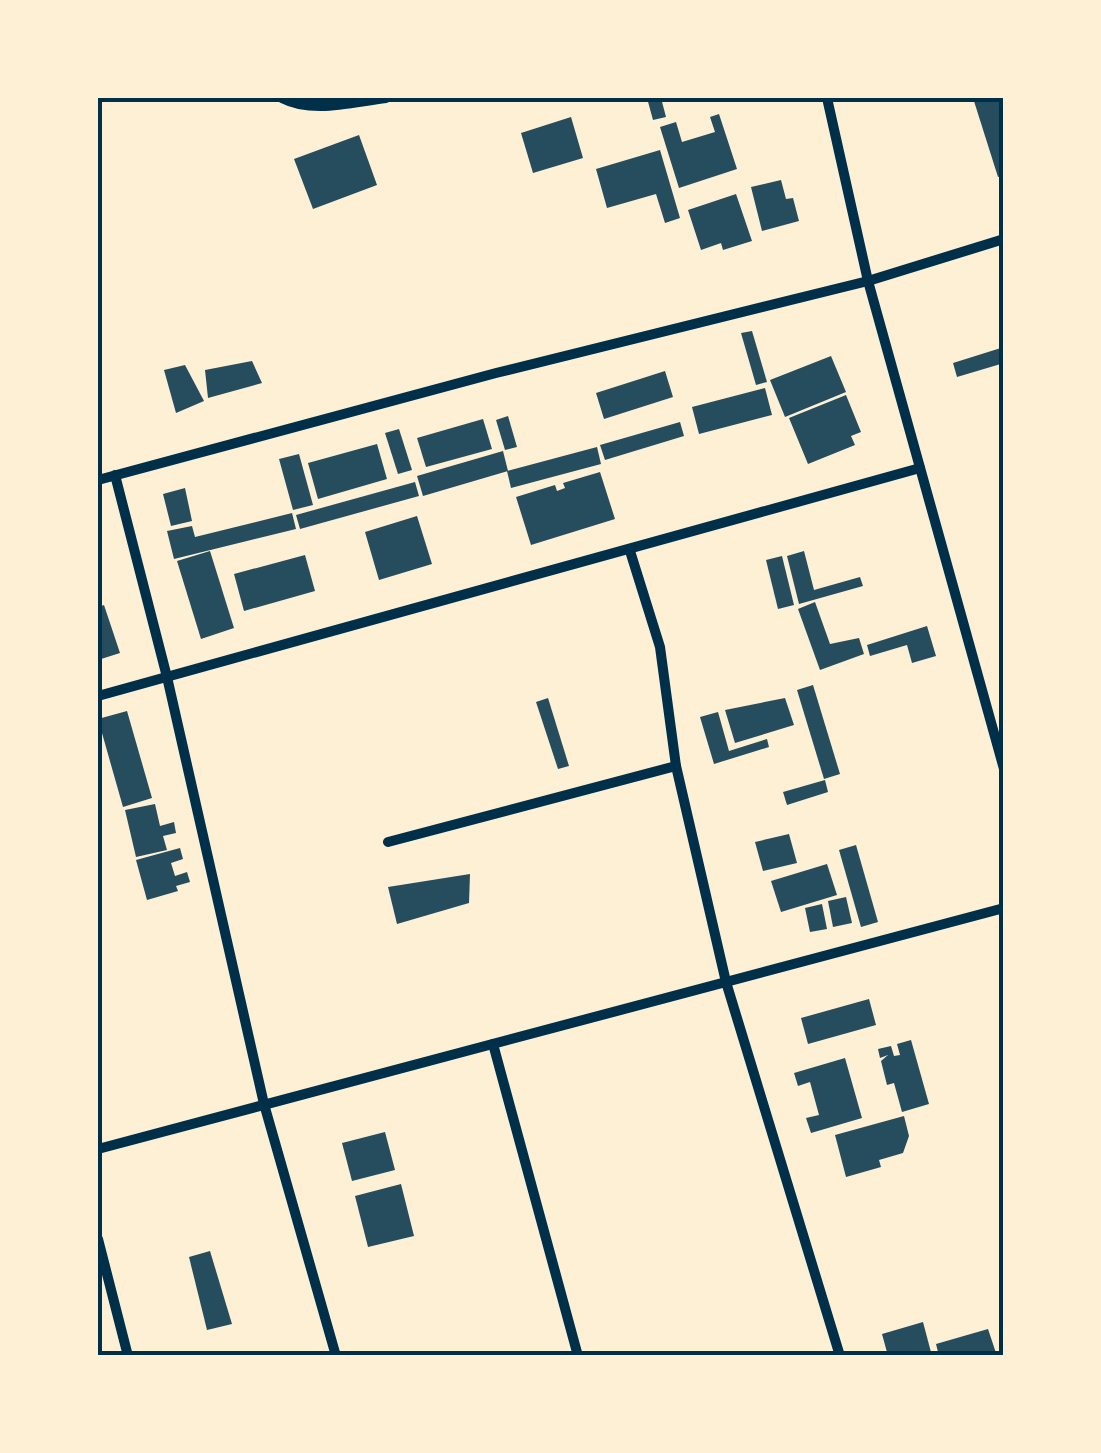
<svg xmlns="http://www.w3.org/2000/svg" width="1101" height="1453" font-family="'Space Grotesk',sans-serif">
	<rect width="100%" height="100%" fill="#fdf0d5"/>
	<!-- building -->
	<g fill="#264d5e">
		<path d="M647,98H661L666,117L653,120Z"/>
		<path d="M973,98H1003L1004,175L998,177Z"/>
		<path d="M719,114L737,169L679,188L660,127L676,122L682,142L715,132L710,117Z"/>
		<path d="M571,117L583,158L533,173L521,133Z"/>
		<path d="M359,135L377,185L313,209L294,159Z"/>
		<path d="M660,150L680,218L665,223L656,194L607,208L596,169Z"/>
		<path d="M781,180L786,199L793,198L799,221L762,231L751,187Z"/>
		<path d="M736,194L752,241L723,250L721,243L701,250L688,210Z"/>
		<path d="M752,331L767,382L756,385L741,333Z"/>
		<path d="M1004,347V363L957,377L953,363Z"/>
		<path d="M831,356L846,392L785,417L770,380Z"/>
		<path d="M252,361L262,383L208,398L205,370Z"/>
		<path d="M185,365L204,401L176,413L164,370Z"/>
		<path d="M665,371L673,397L604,419L596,393Z"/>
		<path d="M765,388L772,415L699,434L692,407Z"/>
		<path d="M846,395L861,432L851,436L855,445L808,464L789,418Z"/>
		<path d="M508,416L517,447L505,450L496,420Z"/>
		<path d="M483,419L492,449L426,467L417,438Z"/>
		<path d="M680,422L684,436L605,460L600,445Z"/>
		<path d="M399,429L412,470L398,474L385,433Z"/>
		<path d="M377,444L387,479L318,499L308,463Z"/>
		<path d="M597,447L601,464L511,488L507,471Z"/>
		<path d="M503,451L508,471L423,496L417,476Z"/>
		<path d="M299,454L313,505L293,510L279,459Z"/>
		<path d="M600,472L615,519L531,545L516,497L555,485L557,491L565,488L563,483Z"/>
		<path d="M415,482L419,496L300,529L296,515Z"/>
		<path d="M185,488L192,521L171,526L163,494Z"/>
		<path d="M292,513L296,529L174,559L167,531L192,526L195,537Z"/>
		<path d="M417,516L432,564L379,580L365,532Z"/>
		<path d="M210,551L234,628L201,639L177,561Z"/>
		<path d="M804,551L814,590L860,577L863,586L799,604L787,556Z"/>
		<path d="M305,555L315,591L244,611L234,574Z"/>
		<path d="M782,556L794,605L778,609L766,560Z"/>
		<path d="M815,602L830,644L859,638L864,654L820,670L798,609Z"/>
		<path d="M104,605L120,653L98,660V607Z"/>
		<path d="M927,626L936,656L912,663L907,645L870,656L867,645Z"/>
		<path d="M813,685L840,774L824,779L797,690Z"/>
		<path d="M548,698L569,766L558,769L536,702Z"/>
		<path d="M785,698L794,725L735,743L725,710Z"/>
		<path d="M127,711L152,798L123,807L98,719Z"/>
		<path d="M718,712L729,751L767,739L769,747L714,764L700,717Z"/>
		<path d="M825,780L828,792L787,805L783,792Z"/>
		<path d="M155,804L160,826L174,822L176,833L163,836L167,850L136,857L125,810Z"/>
		<path d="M789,834L797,863L763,871L755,842Z"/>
		<path d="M856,845L878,922L861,927L839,850Z"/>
		<path d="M180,848L183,859L171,863L175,876L187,872L190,882L176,886L178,891L147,900L136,860Z"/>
		<path d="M827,864L837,895L781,912L771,881Z"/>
		<path d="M470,874L469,903L397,924L388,887Z"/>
		<path d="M846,897L852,923L833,927L828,901Z"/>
		<path d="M822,904L827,929L810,932L805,908Z"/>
		<path d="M869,999L876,1025L808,1044L801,1018Z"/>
		<path d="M911,1040L929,1104L902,1112L894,1083L887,1085L881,1061L888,1055L880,1058L878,1049L891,1046L894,1056L900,1055L897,1044Z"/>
		<path d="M845,1058L862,1118L811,1133L806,1118L819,1115L810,1082L798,1086L794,1073Z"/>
		<path d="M904,1116L909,1136L903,1153L879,1160L881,1167L846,1177L835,1135Z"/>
		<path d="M385,1132L395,1170L352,1181L342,1143Z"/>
		<path d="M401,1184L414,1236L368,1247L355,1196Z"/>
		<path d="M210,1251L232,1324L207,1330L189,1257Z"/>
		<path d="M923,1322L932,1356H888L882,1334Z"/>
		<path d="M988,1329L997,1356H939L936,1344Z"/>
	</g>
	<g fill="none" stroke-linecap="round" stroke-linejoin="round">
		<!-- minor -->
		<g stroke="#003049" stroke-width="10">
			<path d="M282,98C313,114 352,102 386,98"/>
			<path d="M827,98L868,281L1004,769"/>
			<path d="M115,475L167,677L264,1104L336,1356"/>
			<path d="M98,480L496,373L868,281L1004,239"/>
			<path d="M630,551L660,647L676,766L726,982L840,1356"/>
			<path d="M98,696L920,468"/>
			<path d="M388,842L676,766"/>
			<path d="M493,1044L578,1356"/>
			<path d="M98,1149L1004,908"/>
			<path d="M98,1239L128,1356"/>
		</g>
	</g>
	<!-- border -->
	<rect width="1101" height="1453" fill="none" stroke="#fdf0d5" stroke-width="200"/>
	<rect x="100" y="100" width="901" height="1253" fill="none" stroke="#003049" stroke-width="4"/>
</svg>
